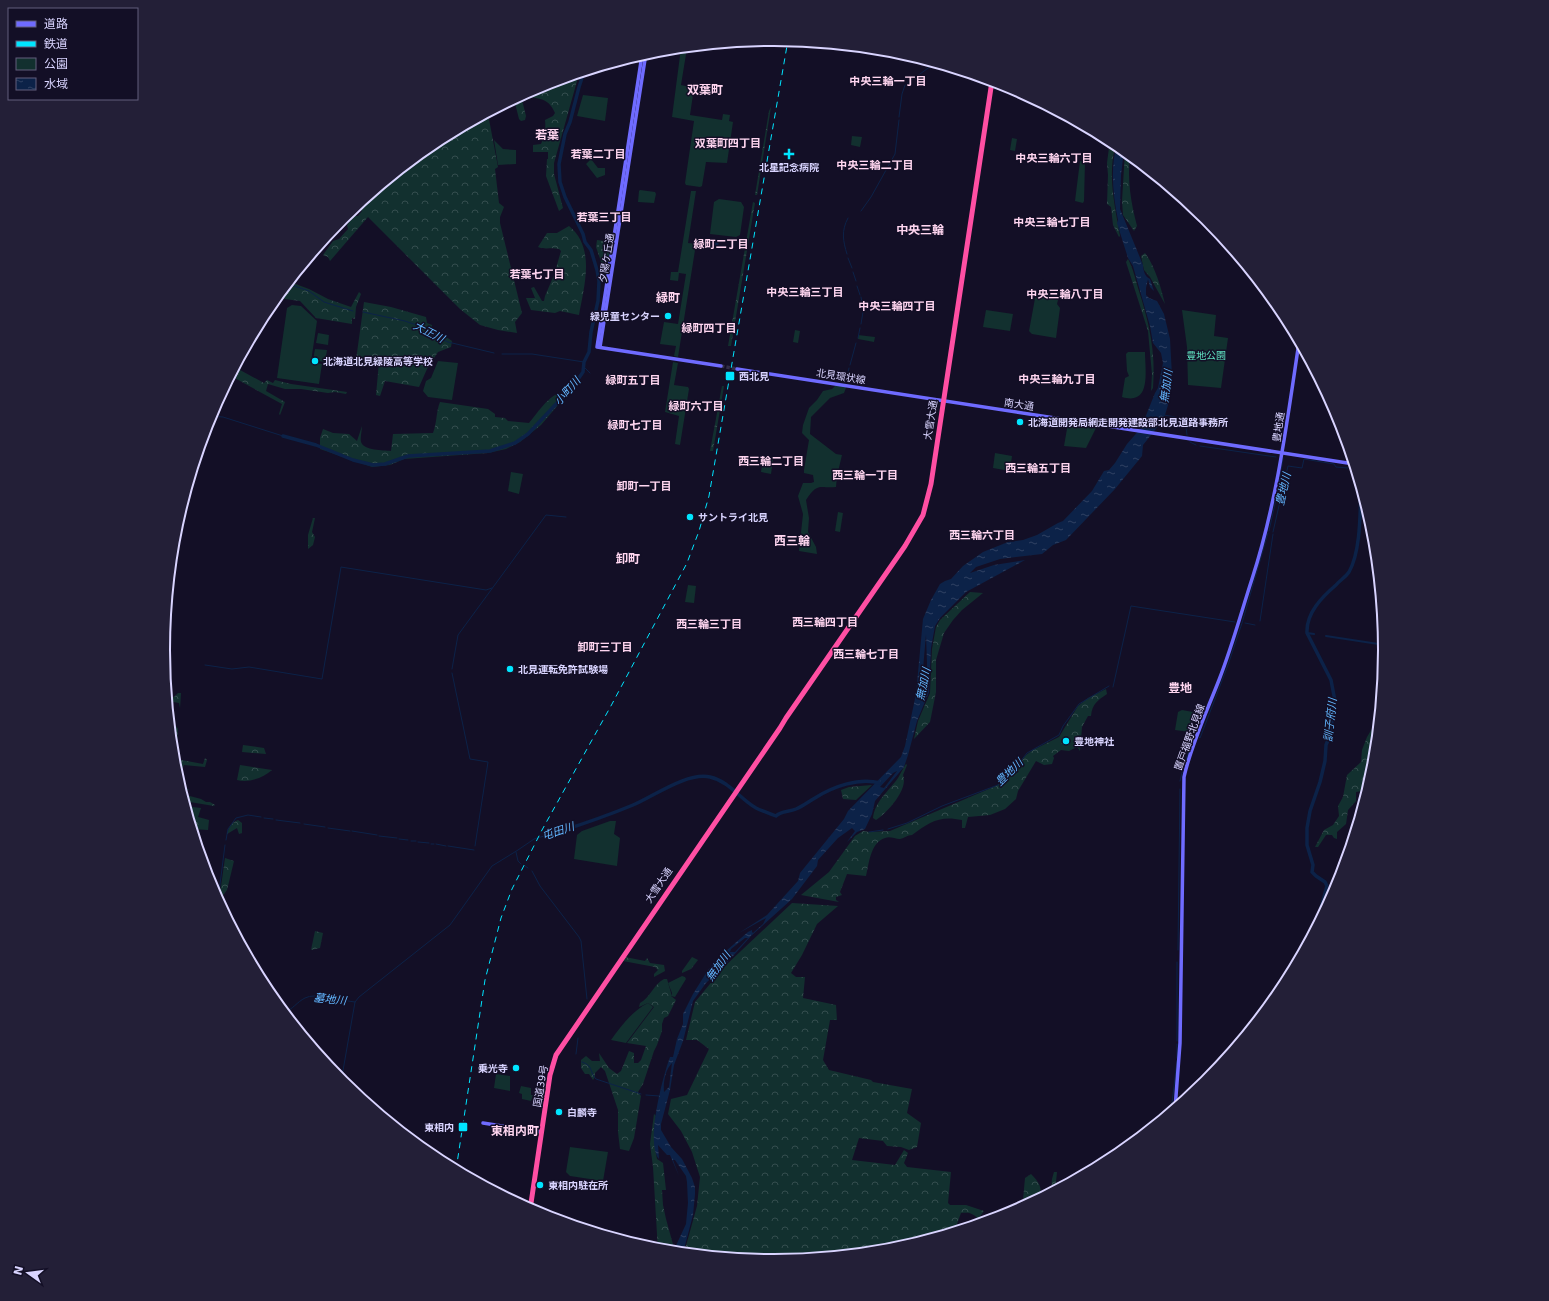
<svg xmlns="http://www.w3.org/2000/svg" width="1549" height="1301" font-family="'DejaVu Sans','Noto Sans JP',sans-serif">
	<defs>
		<pattern id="grass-dots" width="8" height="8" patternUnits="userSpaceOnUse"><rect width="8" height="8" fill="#12302f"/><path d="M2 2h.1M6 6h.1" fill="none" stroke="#344d4e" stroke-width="1.8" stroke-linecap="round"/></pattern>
		<pattern id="forest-crowns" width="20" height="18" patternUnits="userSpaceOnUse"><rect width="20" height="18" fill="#12302f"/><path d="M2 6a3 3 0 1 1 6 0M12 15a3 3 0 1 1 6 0" fill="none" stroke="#344d4e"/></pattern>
		<pattern id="water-ripples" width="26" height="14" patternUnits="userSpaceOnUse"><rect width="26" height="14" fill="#0c2248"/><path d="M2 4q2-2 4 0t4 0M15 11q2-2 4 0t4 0" fill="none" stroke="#2f4163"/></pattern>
	</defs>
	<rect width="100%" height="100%" fill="#130f26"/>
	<!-- grass -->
	<path fill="url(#grass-dots)" d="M597,240L611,242L606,276L596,247Z"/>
	<!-- forest -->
	<g fill="url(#forest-crowns)">
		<path d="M579,74L554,163V174L563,208L559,211L546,176L547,159H548V152H533V145L541,144C545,136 546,129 545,120L553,116L555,113C548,96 537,99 521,96L526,116L525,120L521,121L519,119L514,99L541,85Z"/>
		<path d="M771,107L757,195H755L769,111Z"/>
		<path d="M488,114L498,167L495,169L499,203L504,207L500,217V223L522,313L515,322L517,333L498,330L480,325L460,309L368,217L330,261L328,257L323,255L333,241L339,239L348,229L347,225L354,216H358L362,211L357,206L435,142Z"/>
		<path d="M1110,140L1116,144C1107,174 1115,206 1120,236L1119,237L1113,225L1111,207L1107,204L1108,175L1107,163Z"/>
		<path d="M1125,151L1130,155C1127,180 1131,203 1137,226L1134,231L1123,215L1122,201Z"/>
		<path d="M753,202L755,203L731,346H728Z"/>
		<path d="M569,226C596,248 584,286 579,315L560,311L555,313L531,310L526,298H535L531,288L534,287L542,301H544L545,296L554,275L561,251L559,249C552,247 545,250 538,247L547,233H557Z"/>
		<path d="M1145,253C1155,266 1161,288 1165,304L1150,277L1144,270L1141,256Z"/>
		<path d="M1128,259C1133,268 1135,278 1138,288C1149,322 1156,352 1153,388L1151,391L1152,374L1148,331L1126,262Z"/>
		<path d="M290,282L309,289L328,299L351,307L359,292L361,294L356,307L355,319L352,318V324L316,318L300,301L277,298Z"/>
		<path d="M364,302L391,307L426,317L427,323L432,325V327L452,341L451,347L438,352L427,369L419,387L385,381L380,396L376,395L379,362L356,360Z"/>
		<path d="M237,364L240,370L264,383L267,380L273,383L275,380L291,384L347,392L346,394L335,392L328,393L301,389H285L268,384L266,391L285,402L280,415L279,414L282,404L231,376Z"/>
		<path d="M572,382L570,391L541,425L520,442L506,449L488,453L404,459L390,465L372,467L320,449V438L323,429L333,433L349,434L357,441L362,426C362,431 360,437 361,442C364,451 383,450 391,451L393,434L433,433C437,423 436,412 440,402L488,409L495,414V417L505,418L508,421L529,423C536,415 550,393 562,393Z"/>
		<path d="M722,386H724L713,451H710Z"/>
		<path d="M313,518H315L312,532L315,537L313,545L308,549V535Z"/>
		<path d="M970,592L983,593L962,610L953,620L944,633L936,660V692L930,722L914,739L918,721L930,693L932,649L936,627L940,620Z"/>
		<path d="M1106,689L1107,694C1098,700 1092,704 1091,716H1088L1082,727L1080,751L1077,747L1069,751L1061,750L1053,756L1054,758L1052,764L1044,765L1036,761L1018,791L1016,799L1005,809L990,815L968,817L965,828H962V820C940,815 929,822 912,835C907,835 905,838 900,839C895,839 890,836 885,838C870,843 869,864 866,876L847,874L840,892L842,895L836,897V900L839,902L801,895L829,872L855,836L863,831L870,832L890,831L996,786L1010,776L1026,755L1033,750L1059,737L1078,706L1088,698Z"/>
		<path d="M178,693H181L180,708L179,703L168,701V696L174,697Z"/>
		<path d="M1379,717L1375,765L1366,772L1367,774L1364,779L1369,786L1368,790L1356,792V801L1348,810L1346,824L1337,832V839L1334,838L1332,835H1326L1318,847H1315L1324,830L1333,825L1339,816L1338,806L1343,797L1347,775L1361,762L1362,750L1367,737Z"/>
		<path d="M176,726L178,729L176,759L203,764L205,758L207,760L205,767L184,765C178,778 178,780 189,790L181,791C173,764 172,754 176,726Z"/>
		<path d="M243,745L264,748L266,754L242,752Z"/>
		<path d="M906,764L907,765L903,775C909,789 887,813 876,820L873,818C875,801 889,791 898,778C901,773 903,768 906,764Z"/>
		<path d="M240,765L272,770C263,778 249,783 237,780Z"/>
		<path d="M872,785L856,800L843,799L841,790L849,787Z"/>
		<path d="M182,794L201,799L206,802H210L215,805L214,806L184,801Z"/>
		<path d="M192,807L201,808L198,817L209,820L208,830L193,829L190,819Z"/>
		<path d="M238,820L242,823V833L239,834L237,828L227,834C228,828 232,822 238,820Z"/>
		<path d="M225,858L234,861L227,890L219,901Z"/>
		<path d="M792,903L838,906L817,924L802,955L791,973L796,977H805L803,998L836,1005L837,1020H830L823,1060L829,1070L871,1080L873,1082L912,1089L907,1113L921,1123L917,1147L909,1150L901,1147L887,1146L883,1141L859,1138L852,1160L895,1165L904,1150L908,1153L904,1163L907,1167L951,1172L948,1203L950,1205H966L984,1211L978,1219C973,1213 969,1212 961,1213L954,1232L935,1238L915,1237L914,1244C894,1250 876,1254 856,1252L855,1254L774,1262L684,1253L697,1206L700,1177L692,1152L681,1131L668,1114L671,1099L687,1095L709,1049L697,1040H686L695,1002L724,967Z"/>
		<path d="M315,931L323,933L320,948L311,950Z"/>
		<path d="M625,957L645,961L647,958L650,963L664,965L665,971L654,977V974L658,970L655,967L623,961Z"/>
		<path d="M692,957L698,960L691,969L682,973V971Z"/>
		<path d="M664,979H667L671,993V996L676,1000L668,1016L664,1018L662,1024V1031L657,1045L654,1051L643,1084L638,1092L641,1096L634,1138L629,1151L620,1149L618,1132V1110L605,1071L601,1067L595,1073V1077L593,1080L589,1074H585L581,1068V1060L586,1056L592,1061H600L599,1053L609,1068L617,1074L621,1071L629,1051L634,1053V1063H638L641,1060L646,1046L627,1043L654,1007L648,1003L639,1007L640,1003C650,998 653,985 664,979Z"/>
		<path d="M654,1114L656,1116C653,1131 654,1144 657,1159L663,1163L666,1190H662L663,1205L666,1219L674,1248L673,1252L658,1251L653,1167L650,1144Z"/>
		<path d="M1054,1172H1057L1055,1191L1051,1193L1052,1179Z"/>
		<path d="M1031,1174C1046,1189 1043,1197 1025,1207L1023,1200L1025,1178Z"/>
	</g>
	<!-- green -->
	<g fill="#12302f">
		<path d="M681,48H687L681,85L694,88L690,115L722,120L723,114L730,115L729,121L733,122L727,163L706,162L702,186L700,187L686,185L685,183L694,121L672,117Z"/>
		<path d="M583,95L608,98L605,121L577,116Z"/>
		<path d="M852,136L862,137L860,147L851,145Z"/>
		<path d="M1012,138L1017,139L1015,151L1010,150Z"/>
		<path d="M494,140L503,149L516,150V164L498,165Z"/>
		<path d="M591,159L598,168H605V175L597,178L586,164Z"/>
		<path d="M1080,161L1085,162L1084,201L1083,203L1075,201Z"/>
		<path d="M640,190L655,192L656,194L654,203L638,202L639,191Z"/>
		<path d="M691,191H696L688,243L696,244L678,357L674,356L676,346L660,344L664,322L678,324L686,274L679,273L678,281L670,280L671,272H678Z"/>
		<path d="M719,199L741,202L744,207L740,235L736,237L710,234L714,202Z"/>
		<path d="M1036,293L1044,294V298L1058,300L1057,304L1060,308L1056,338L1032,334L1029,331Z"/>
		<path d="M292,305L301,306L317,321L311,362L322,364L319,384L277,378L287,308Z"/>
		<path d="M986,310L1013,314L1010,331L983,327Z"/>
		<path d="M1182,310L1216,315L1214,336L1228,338L1221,388L1188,385L1187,347Z"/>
		<path d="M795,330L800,331L798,343L793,342Z"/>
		<path d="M318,333L329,335L328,345L316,343Z"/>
		<path d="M858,335L875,337L874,342L858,339Z"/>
		<path d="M315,349L327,350L325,362L313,360Z"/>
		<path d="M1128,352H1145C1145,370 1152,406 1122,397L1125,378L1129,376L1127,371L1126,354Z"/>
		<path d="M438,361L458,363L452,400L428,397L423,391L426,381L431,378Z"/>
		<path d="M673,362L678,363L674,385L688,387L689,389L680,445L675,444L679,416L665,412Z"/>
		<path d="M837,384L847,385L844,393L830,398L811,417L810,434L836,454L842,455L837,476L836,487C821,489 818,481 806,500L809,518L808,532L816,547L817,554L799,551L803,514L798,496L803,483H811L814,482L813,475L804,473V470L809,440L802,433L803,425L809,408L817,400L823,391L832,389Z"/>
		<path d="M1068,423L1096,428L1086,448L1064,446Z"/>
		<path d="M995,453L1012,456L1010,471L993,468Z"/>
		<path d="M763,459L773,460L771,474L761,472Z"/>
		<path d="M511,472L523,474L519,494L508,491Z"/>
		<path d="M838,512L843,513L840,532L835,531Z"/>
		<path d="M688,585L696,586L694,603L685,602Z"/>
		<path d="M1182,710L1193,712L1196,715L1190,732L1175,730L1178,712Z"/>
		<path d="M610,821H616L614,834L620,838L617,866L574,859L577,835L582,831Z"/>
		<path d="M682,976L685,977L686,979L675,997L671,996L672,993L668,983Z"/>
		<path d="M648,1003L653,1007L626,1043L611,1040C621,1026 632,1011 648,1003Z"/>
		<path d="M496,1074L510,1076V1091L494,1088Z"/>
		<path d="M521,1086L531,1088V1095H533L531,1101L522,1099V1094L519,1093Z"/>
		<path d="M570,1147L608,1152L603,1181L570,1176L566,1172Z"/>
	</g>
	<!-- water -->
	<g fill="url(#water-ripples)" fill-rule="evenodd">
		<path d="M1117,144L1124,150L1121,175L1120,209L1143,265C1143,270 1145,277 1150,279L1154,291L1150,287L1148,279L1146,288V295L1149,298L1157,301L1164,314L1170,339L1172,376L1168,405L1165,415L1159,425L1143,445L1142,456L1115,489L1066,540L1053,545L1042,554L1000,559L976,567L970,573L994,565L1025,560L966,592L940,618L935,626L931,648L929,692L917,721L908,755L904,767L875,801L872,814L865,829L857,832L847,842L855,831L852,828L838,838L818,860L817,866L792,899L751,936L724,966L706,983L693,1001L683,1041L674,1065L670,1090L661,1124V1130L671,1147L682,1159L692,1178L695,1187V1194L693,1215L683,1253L673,1252L686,1224L688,1203L687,1182L686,1176L675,1160H673L679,1176L670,1155H667L658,1145L659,1159C645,1143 663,1076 670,1057H673L677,1039L683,1024V1014L693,994L708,970L719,957L748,932L752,930V932L753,933L763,924L766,918L739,933L767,915L798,881L800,873L844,819L848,811L901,757L905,746L916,694L923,619L931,600L940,584L945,581L951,579L963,566L983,552L1008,542L1023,540L1037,535L1058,523L1063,521L1092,491L1104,471L1109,470L1115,463L1127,444L1141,428L1155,393L1158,388L1163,363L1161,353L1153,343L1150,326L1133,266L1128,258L1117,223L1118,220C1113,196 1110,168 1117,144ZM926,634L927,663V668L925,670L923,669ZM897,771L884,788L880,787L893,773ZM745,938H748L735,952H730L731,949ZM672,1063L669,1087L664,1092C663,1083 665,1070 672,1063Z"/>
		<path d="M708,238L719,240L718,246L707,244Z"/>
	</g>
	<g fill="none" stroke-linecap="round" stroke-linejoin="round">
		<!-- stream -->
		<g stroke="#0c2248" stroke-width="1">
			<path d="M899,117L902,94L905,85L935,63"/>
			<path d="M861,211L871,197L895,154L899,120"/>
			<path d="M847,254C843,241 841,231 848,218"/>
			<path d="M848,258L852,268"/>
			<path d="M853,272L856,281"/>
			<path d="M288,284L309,291L324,302L353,311"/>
			<path d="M857,286L860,295"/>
			<path d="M861,297L863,308"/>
			<path d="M363,312L405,321L425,328L432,334L448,342L494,353"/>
			<path d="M861,324L863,312"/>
			<path d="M858,338L860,328"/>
			<path d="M502,354H532L584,362"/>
			<path d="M850,365L856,343"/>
			<path d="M585,368L590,373"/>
			<path d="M846,382L849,368"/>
			<path d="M1164,415L1175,417"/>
			<path d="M210,416L223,417L283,436"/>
			<path d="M1181,418L1185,419L1187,435"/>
			<path d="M1190,442L1196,445"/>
			<path d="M1200,446L1276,457"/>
			<path d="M1269,531L1278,490L1283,458"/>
			<path d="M1273,532L1288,466L1302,468L1304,459L1334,464L1336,467L1348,468"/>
			<path d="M1260,621L1273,534"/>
			<path d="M1245,623L1255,625"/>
			<path d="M205,665L232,669L249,667L322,679L341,567L486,590L492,588"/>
			<path d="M452,669L458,635L546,515L566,517"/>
			<path d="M452,673L470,759L488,762L475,846"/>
			<path d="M1113,687L1131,606L1235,622"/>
			<path d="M1199,737L1200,738L1228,665L1242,623L1268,533"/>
			<path d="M1180,781L1184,765L1193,740"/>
			<path d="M264,818L273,819"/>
			<path d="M276,820L300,823"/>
			<path d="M304,824L325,827"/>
			<path d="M328,828L350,831"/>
			<path d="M888,829L907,823L942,806L998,785L1009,776L1027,753L1059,735L1063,726L1079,704L1109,686"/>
			<path d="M352,831L377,835"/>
			<path d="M869,832L883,830"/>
			<path d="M379,836L397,838"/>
			<path d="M399,839L408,840"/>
			<path d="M226,840L228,829L236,818L248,815L261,817"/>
			<path d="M411,841H416"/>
			<path d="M418,842L429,843"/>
			<path d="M431,844H434"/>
			<path d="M436,844L446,846"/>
			<path d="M448,846L474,850"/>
			<path d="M516,852L518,861L521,864"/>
			<path d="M525,866L528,868"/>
			<path d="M532,871L540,886L579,937L581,941L587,999"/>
			<path d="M218,900L225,845"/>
			<path d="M1178,950L1180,789"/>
			<path d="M284,1013C293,1009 297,1002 305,998C315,992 343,1001 355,1002"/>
			<path d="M1177,1041V962"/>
			<path d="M576,1054L578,1038"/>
			<path d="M1177,1058V1044"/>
			<path d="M582,1062C594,1066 589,1072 596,1079L641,1094"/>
			<path d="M341,1082L355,1002L359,997L450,925L492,866L518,850L534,839L558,832"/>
			<path d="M646,1095L659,1096"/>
			<path d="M1171,1112L1177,1061"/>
		</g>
		<!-- canal -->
		<g stroke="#0c2248" stroke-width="2">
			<path d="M1307,633L1314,634"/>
			<path d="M1326,636L1385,645"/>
		</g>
		<!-- river -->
		<g stroke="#0c2248" stroke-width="3.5">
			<path d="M283,436L316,445L353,460L373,465L385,464L408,456L490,451L515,443L528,434L574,385L583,372L584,362L589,352L591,332L598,301L599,281L597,270L591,250L585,242L583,234L565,197L560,182L559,164L565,134L570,122L579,87L584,72"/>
			<path d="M558,832C583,824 609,815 633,805C654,796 687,772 710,777C729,781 740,799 756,808C762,811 769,813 776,816C781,811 789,812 796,809C803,806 808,802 815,798C832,787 859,777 880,783"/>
			<path d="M1321,918V908L1327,886L1325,882L1316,876L1312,872L1313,865L1307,845V828L1310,811L1320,782L1325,761L1326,745L1330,735L1335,701L1331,680L1307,633C1306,613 1322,597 1336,585C1340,580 1345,578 1349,572C1361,551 1360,511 1361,488"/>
		</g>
		<!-- secondary-tunnel -->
		<path stroke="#312d47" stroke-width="3.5" stroke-dasharray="3.5 2" stroke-linecap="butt" d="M721,366L737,369"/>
		<!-- secondary -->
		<g stroke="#6f6bff" stroke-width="3.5">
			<path d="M642,55L597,347L721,366"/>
			<path d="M600,347L646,53"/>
			<path d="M737,369L1354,464"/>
			<path d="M1175,1109L1180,1043L1184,777C1191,745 1207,711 1219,680C1232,647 1241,613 1252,579C1277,502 1287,422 1299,342"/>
			<path d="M483,1123L541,1132"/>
		</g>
		<!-- highway -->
		<path stroke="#ff4fa3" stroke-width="5" d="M530,1210L550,1075L556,1055L780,728L786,718L905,546L923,515L931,484L992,81"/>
		<!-- rail -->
		<path stroke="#00e5ff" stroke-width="1" stroke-dasharray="6 5" stroke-linecap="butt" d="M456,1170L485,980L501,918L512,889L542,830L612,704L687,563L699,531L709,496L788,40"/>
	</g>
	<!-- markers -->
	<g fill="#00e5ff" stroke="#130f26" stroke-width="1.5">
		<path d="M787 148h4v4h4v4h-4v4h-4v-4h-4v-4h4z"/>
		<circle cx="668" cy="316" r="4"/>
		<circle cx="315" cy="361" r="4"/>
		<rect x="725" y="371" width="10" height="10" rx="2"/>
		<circle cx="1020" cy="422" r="4"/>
		<circle cx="690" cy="517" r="4"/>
		<circle cx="510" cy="669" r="4"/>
		<circle cx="1066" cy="741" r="4"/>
		<circle cx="516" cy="1068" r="4"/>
		<circle cx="559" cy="1112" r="4"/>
		<rect x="458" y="1122" width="10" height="10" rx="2"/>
		<circle cx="540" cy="1185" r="4"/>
	</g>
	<g text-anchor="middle" stroke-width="3" stroke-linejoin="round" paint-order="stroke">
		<!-- poi labels -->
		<g font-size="10" font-weight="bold" fill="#d9d4ff" stroke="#130f26" text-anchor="start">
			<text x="789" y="171" text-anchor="middle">北星記念病院</text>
			<text x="660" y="320" text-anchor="end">緑児童センター</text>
			<text x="323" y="365">北海道北見緑陵高等学校</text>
			<text x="739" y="380">西北見</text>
			<text x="1028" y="426">北海道開発局網走開発建設部北見道路事務所</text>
			<text x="698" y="521">サントライ北見</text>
			<text x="518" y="673">北見運転免許試験場</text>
			<text x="1074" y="745">豊地神社</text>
			<text x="508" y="1072" text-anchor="end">乗光寺</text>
			<text x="567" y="1116">白麟寺</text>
			<text x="454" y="1131" text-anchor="end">東相内</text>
			<text x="548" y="1189">東相内駐在所</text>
		</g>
		<!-- street labels -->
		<g font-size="10" fill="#d9d4ff" stroke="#130f26">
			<text transform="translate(606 258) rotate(-81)" y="4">夕陽ケ丘通</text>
			<text transform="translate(841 376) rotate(9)" y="4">北見環状線</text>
			<text transform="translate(1019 404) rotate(8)" y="4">南大通</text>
			<text transform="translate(930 420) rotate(-81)" y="4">大雪大通</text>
			<text transform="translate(1278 427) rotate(-82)" y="4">豊地通</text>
			<text transform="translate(1189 737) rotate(-70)" y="4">置戸福野北見線</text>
			<text transform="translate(658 885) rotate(-56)" y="4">大雪大通</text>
			<text transform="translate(540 1086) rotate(-80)" y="4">国道39号</text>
		</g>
		<!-- park labels -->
		<g font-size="10" fill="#5fe0c0" stroke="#130f26">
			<text x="1206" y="359">豊地公園</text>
		</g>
		<!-- neighbourhood labels -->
		<g font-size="11" font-weight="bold" fill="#ffd6f0" stroke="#130f26">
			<text x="888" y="85">中央三輪一丁目</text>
			<text x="728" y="147">双葉町四丁目</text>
			<text x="598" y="158">若葉二丁目</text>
			<text x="1054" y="162">中央三輪六丁目</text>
			<text x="875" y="169">中央三輪二丁目</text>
			<text x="604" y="221">若葉三丁目</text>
			<text x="1052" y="226">中央三輪七丁目</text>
			<text x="721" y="248">緑町二丁目</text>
			<text x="537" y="278">若葉七丁目</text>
			<text x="805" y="296">中央三輪三丁目</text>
			<text x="1065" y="298">中央三輪八丁目</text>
			<text x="897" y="310">中央三輪四丁目</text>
			<text x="709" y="332">緑町四丁目</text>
			<text x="1057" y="383">中央三輪九丁目</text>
			<text x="633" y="384">緑町五丁目</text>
			<text x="696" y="410">緑町六丁目</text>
			<text x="635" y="429">緑町七丁目</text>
			<text x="771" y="465">西三輪二丁目</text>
			<text x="1038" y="472">西三輪五丁目</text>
			<text x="865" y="479">西三輪一丁目</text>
			<text x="644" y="490">卸町一丁目</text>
			<text x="982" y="539">西三輪六丁目</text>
			<text x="825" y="626">西三輪四丁目</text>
			<text x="709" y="628">西三輪三丁目</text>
			<text x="605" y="651">卸町三丁目</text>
			<text x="866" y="658">西三輪七丁目</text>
		</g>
		<!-- water labels -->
		<g font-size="11" font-style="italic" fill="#62b6ff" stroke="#130f26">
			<text transform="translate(429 332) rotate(27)" y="4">大正川</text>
			<text transform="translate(1166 386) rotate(-82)" y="4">無加川</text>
			<text transform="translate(567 391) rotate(-49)" y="4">小町川</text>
			<text transform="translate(1283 489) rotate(-77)" y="4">豊地川</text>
			<text transform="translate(923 684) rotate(-78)" y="4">無加川</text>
			<text transform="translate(1330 720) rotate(-84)" y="4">訓子府川</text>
			<text transform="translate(1009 772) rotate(-44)" y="4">豊地川</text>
			<text transform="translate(558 831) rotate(-18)" y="4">屯田川</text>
			<text transform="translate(718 966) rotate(-54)" y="4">無加川</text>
			<text transform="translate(330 999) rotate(6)" y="4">墓地川</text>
		</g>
		<!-- quarter labels -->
		<g font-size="12" font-weight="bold" fill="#ffd6f0" stroke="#130f26">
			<text x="705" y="94">双葉町</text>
			<text x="547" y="139">若葉</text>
			<text x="920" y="234">中央三輪</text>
			<text x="668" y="302">緑町</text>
			<text x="792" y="545">西三輪</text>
			<text x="628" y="563">卸町</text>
			<text x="1180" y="692">豊地</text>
			<text x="515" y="1135">東相内町</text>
		</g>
	</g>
	<!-- crop -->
	<path d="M0 0H1549V1301H0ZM170 650a604 604 0 1 1 1208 0a604 604 0 1 1-1208 0Z" fill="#231f37" fill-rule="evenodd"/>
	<path fill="none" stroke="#d9d4ff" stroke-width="2" d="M170 650a604 604 0 1 1 1208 0a604 604 0 1 1-1208 0Z"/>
	<!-- legend -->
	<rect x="8" y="8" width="130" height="92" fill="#130f26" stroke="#625e7d"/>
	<rect x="16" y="21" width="20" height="6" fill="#6f6bff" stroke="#625e7d"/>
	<text x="44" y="28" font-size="12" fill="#d9d4ff">道路</text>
	<rect x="16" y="41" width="20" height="6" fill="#00e5ff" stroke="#625e7d"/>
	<text x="44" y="48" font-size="12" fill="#d9d4ff">鉄道</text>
	<rect x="16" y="58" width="20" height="12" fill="#12302f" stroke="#625e7d"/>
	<text x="44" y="68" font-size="12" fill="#d9d4ff">公園</text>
	<rect x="16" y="78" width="20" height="12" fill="url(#water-ripples)" stroke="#625e7d"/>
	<text x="44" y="88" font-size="12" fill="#d9d4ff">水域</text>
	<!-- north arrow -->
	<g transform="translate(28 1273) rotate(284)" stroke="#130f26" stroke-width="3" paint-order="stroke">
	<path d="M0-3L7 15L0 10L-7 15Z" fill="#d9d4ff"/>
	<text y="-6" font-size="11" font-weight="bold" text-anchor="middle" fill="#d9d4ff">N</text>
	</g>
</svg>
